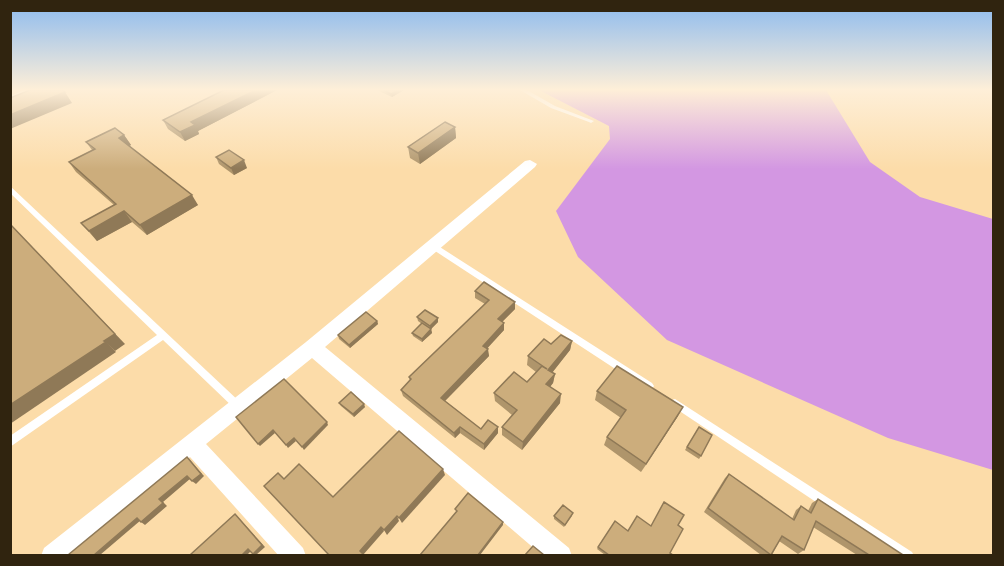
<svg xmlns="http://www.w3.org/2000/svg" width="1004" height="566" font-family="Manrope,sans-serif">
	<rect width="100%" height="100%" fill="#fcdca9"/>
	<!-- green -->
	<path fill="#d397e2" d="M539,90H826L870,162L920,197L993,219V470L888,438L667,340L578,257L556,211L610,139L609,126Z"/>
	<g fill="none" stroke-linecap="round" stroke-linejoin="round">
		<!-- lane -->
		<g fill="#fff" fill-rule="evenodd">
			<path d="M24,90H32L10,100V96Z"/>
			<path d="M520,90H527L555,106L594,121L591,123L589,122L551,108Z"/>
			<path d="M10,186L241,403L243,406L241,409L238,410L235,409L163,340L10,447V436L157,335L10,193Z"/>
			<path d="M432,242L652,383L654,386L652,389L649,390L646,389L429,247L428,245Z"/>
			<path d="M675,399L912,552L914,556H897L672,406L670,403L672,400Z"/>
		</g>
		<!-- street -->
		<path fill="#fff" fill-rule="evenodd" d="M530,160L537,164L535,167L325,347L569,548L572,556H543L312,358L206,444L303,548L306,556H279L190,457L71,556H41L44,548L306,342L525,161Z"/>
	</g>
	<!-- wall -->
	<g fill="#af956b">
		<path d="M224,90H277L198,131L199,134L185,141L168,129L163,120Z"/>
		<path d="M377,90H404L392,97Z"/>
		<path d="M455,127L456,138L420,164L410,158L408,147Z"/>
		<path d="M124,135L131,145L129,146L198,205L147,235L132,222L97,241L81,223L114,205L76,172L69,162L92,150L86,142Z"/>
		<path d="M216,157L247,168L234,175L219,164Z"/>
		<path d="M475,291L515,309L502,322L504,330L487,348L489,356L445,401L481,429L498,433L484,450L460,433L455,438L403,396L401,390L410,381L409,377L485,304L475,298Z"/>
		<path d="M417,317L438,318V322L431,329L432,333L422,342L413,336L412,333L422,324L418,321Z"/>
		<path d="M377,321L378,324L350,348L339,339L338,335Z"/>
		<path d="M572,341L570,350L552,373L555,374L553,383L550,387L560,403L522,450L502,435V427L512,415L495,401L494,393L527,382L536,372L527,365L528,356L551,344Z"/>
		<path d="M597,391L678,416L641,472L604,445L607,437L621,418L595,400Z"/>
		<path d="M339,403L365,407L354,417L341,406Z"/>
		<path d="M699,427L701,456L699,459L685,450Z"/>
		<path d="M729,474L792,519L796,510L801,506L808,511L812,503L818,499L903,555H911H857L813,527L804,550L798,554L779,541L772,555H761L704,512L725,478Z"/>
		<path d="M554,516H572L564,527L554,519Z"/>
		<path d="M615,521L627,531L651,525H678L670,553L673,555H605L597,549Z"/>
	</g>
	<!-- shaded-wall -->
	<g fill="#8f7957">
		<path d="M256,90H277L198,131L199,134L185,141L180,132L191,122Z"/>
		<path d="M397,90H404L392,97L391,94Z"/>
		<path d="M65,92L72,103L10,129V115Z"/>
		<path d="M455,127L456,138L420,164L418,153Z"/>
		<path d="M124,135L131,145L125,148L119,138Z"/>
		<path d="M244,160L247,168L234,175L231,168Z"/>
		<path d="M192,195L198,205L147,235L140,225Z"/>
		<path d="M124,211L132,222L97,241L89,231Z"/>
		<path d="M10,224L125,344L115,351L104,341Z"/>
		<path d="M515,302V309L498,326V319Z"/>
		<path d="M438,318V322L430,330V326Z"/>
		<path d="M377,321L378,324L350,348L349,345Z"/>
		<path d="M504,323V330L484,352L483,346Z"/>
		<path d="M431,329L432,333L422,342V339Z"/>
		<path d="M572,341L570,350L547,379L548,370Z"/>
		<path d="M106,342L116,352L10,424V405Z"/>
		<path d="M488,349L489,356L442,404L441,398Z"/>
		<path d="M555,374L553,383L545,393L546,384Z"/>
		<path d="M561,394L560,403L522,450L523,442Z"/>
		<path d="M364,404L365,407L354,417L353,414Z"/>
		<path d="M683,407L678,416L641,472L646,464Z"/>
		<path d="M327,422L328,425L304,450L302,447Z"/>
		<path d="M460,427V433L455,438L454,433Z"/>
		<path d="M498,427V433L484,450V444Z"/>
		<path d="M273,430L275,433L260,446L258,444Z"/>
		<path d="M294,438L296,441L288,448L286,445Z"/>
		<path d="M187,457L204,476L196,484L192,481Z"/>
		<path d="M443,469L445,475L402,523L399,518Z"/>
		<path d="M187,476L191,478L163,502L167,506L145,525L141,522L159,499Z"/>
		<path d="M235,514L265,547L256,555L253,554Z"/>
		<path d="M397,516L399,521L387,535L384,530Z"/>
		<path d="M137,518L141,520L100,555H94Z"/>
		<path d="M503,522V525L480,555H478Z"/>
		<path d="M381,527L384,531L363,555L360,551Z"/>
		<path d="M248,549L251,551L247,555H242Z"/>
	</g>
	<!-- building -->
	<g fill="#ccad7c" stroke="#8f7957" stroke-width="1.5">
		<path d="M30,90H62L65,92L10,115V98Z"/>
		<path d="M224,90H256L191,122L195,125L180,132L163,120Z"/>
		<path d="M384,90H397L391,94Z"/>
		<path d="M445,122L455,127L418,153L408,147Z"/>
		<path d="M115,128L124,135L119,138L192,195L140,225L124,211L89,231L81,223L116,204L69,162L95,149L86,142Z"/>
		<path d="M229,150L244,160L231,168L216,157Z"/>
		<path d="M10,224L115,334L104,341L106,342L10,405Z"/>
		<path d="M484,282L515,302L498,319L504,323L483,346L488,349L441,398L481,429L488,420L498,427L484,444L460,427L454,433L401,390L411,379L409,377L489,300L475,291Z"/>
		<path d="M425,310L438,318L430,326L417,317Z"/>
		<path d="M366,312L377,321L349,345L338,335Z"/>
		<path d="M422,323L431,329L422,339L412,333Z"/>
		<path d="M561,335L572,341L548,370L555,374L546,384L561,394L523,442L502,427L517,410L494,393L514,372L527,382L542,366L547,369L528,356L544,339L551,344Z"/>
		<path d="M617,366L683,407L646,464L607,437L626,410L597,391Z"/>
		<path d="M284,379L327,422L302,447L294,438L286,445L273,430L258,444L236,417Z"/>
		<path d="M351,392L364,404L353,414L339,403Z"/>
		<path d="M699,427L712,435L701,456L687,447Z"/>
		<path d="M399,431L443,469L399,518L397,516L384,530L381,527L360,551L364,555H329L264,486L278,473L284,479L299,464L333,497Z"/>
		<path d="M187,457L201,474L192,481L187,476L159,499L163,503L141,522L137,518L94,555H68Z"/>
		<path d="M729,474L794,520L801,506L811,513L818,499L903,555H911H869L816,521L804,550L782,536L771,555L708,508Z"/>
		<path d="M468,493L503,522L478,555H420L457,511L455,509Z"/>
		<path d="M664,502L684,515L678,525L683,529L670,553L673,555H609L598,547L615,521L628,531L637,516L651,526Z"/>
		<path d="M563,505L573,513L565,525L554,516Z"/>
		<path d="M235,514L262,545L253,554L248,549L242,555H190Z"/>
		<path d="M533,546L544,555H525Z"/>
	</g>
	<!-- sky -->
	<linearGradient id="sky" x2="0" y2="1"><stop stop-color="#8bbaef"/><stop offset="0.53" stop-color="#feefd8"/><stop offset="1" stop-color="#feefd8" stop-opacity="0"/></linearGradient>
	<rect width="1004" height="169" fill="url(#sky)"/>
	<!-- border -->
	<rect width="1004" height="566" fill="none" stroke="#30240f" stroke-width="24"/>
</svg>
